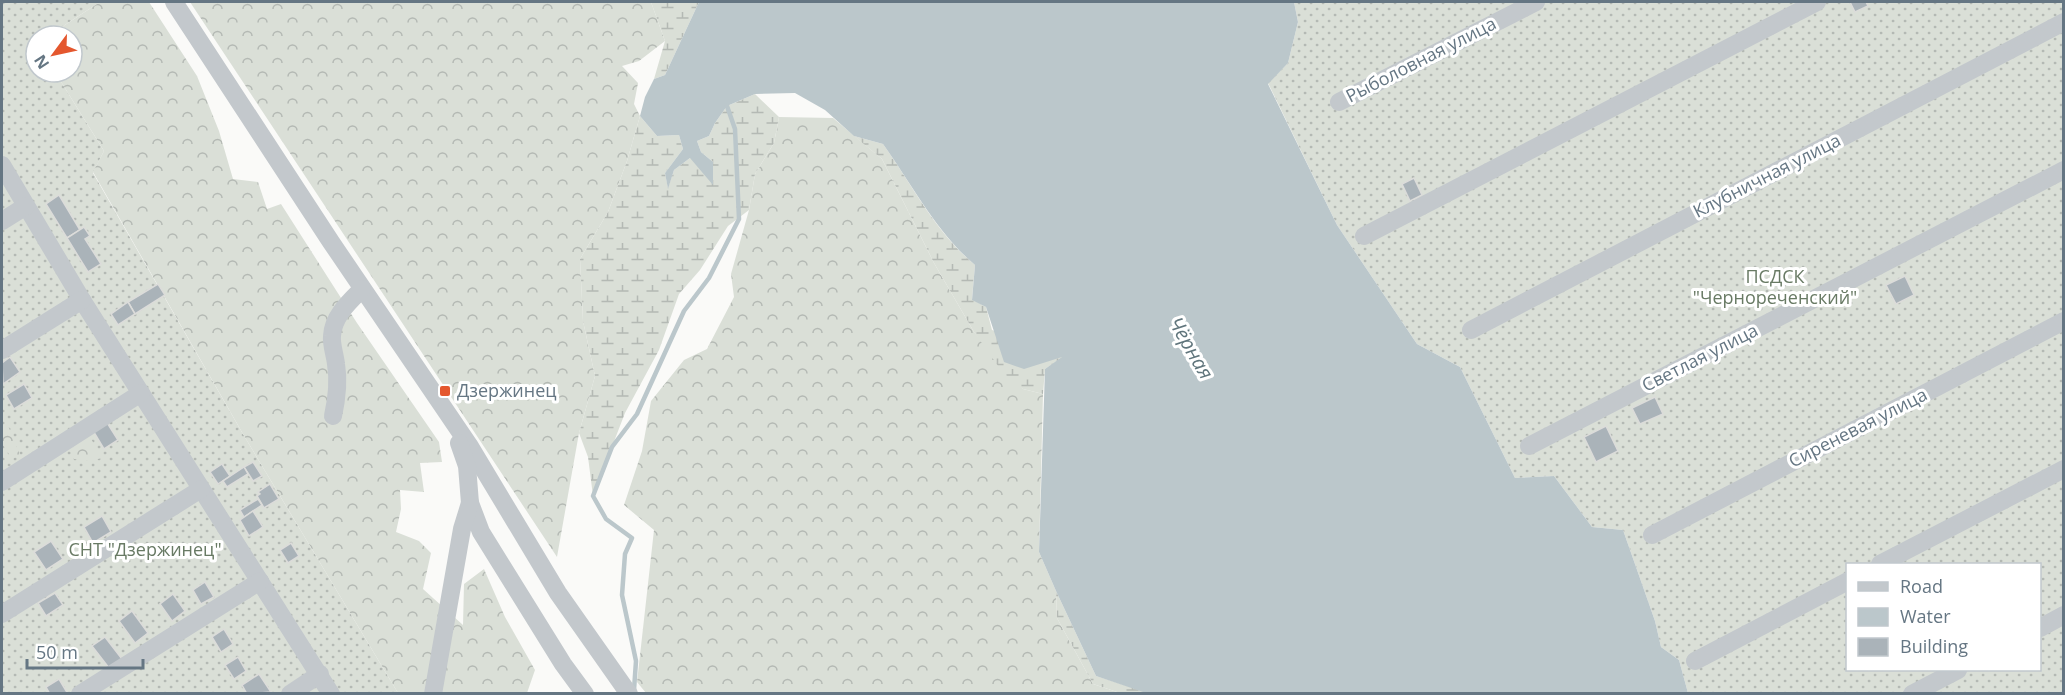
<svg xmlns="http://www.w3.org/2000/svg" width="2065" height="695" font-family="'Open Sans',sans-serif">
	<defs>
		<pattern id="grass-dots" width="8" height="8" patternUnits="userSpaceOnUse" patternTransform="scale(1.5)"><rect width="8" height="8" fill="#dadfd7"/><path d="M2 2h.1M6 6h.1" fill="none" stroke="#b4b9b4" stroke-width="1.8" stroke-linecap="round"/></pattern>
		<pattern id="forest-crowns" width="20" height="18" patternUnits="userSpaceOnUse" patternTransform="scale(1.5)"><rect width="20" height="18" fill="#dadfd7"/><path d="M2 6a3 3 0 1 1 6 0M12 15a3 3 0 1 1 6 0" fill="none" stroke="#b4b9b4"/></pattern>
		<pattern id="wetland-marsh" width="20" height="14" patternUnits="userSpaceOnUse" patternTransform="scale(1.5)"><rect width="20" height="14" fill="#dadfd7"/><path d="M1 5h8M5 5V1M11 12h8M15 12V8" fill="none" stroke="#b4b9b4"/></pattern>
	</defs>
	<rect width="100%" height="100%" fill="#fafaf8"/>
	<!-- grass -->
	<g fill="url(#grass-dots)" fill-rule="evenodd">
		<path d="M2,2H100L48,36H36V72H55L104,151L93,173L243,434L398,693H2Z"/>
		<path d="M1294,2H2063V693H1688L1679,660L1661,647L1655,621L1623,530L1592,527L1554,476L1515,478L1460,367L1417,344L1337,225L1268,83L1288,63L1298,22ZM1848,564H2040V670H1848Z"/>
	</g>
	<!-- forest -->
	<g fill="url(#forest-crowns)">
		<path d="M100,2H149L197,76L219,131L233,179L258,182L267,209L281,204L357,323L439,442L442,462L420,463L424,492L400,490L401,509L396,532L419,541L431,553L423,589L463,625L464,584L484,569L505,617L535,670L527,693H398L243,434L93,172L104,151L55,72H72V36H48Z"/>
		<path d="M190,2H651L665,41L639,61L622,66L638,83L634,104L640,116L627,161L608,212L580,259L583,321L595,376L579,433L557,557Z"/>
		<path d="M779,117L833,118L882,159L934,263L974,332L1023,389L1043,394L1039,552L1056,591L1057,618L1093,684L1120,693H646L637,682L654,530L624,505L642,451L651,401L684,360L707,349L734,297L731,274L749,210L755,174L774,143Z"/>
		<path d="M2,424L9,428L20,455L12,459L2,443Z"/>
		<path d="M90,437L102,458L90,461L74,459L73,444Z"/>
	</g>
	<!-- wetland -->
	<g fill="url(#wetland-marsh)">
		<path d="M651,2H699L665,75L654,79L665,41Z"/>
		<path d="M755,94L779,117L774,143L755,174L749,210L728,226L700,270L679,294L659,350L625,413L593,496L588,457L579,433L595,376L583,321L580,259L608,212L627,161L640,116L657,136L679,135L683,149L665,173L668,188L674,170L690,158L713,162L701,152L697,141L709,136L715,123L727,106Z"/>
		<path d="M854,136L883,144C913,186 935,232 975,265L972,299L986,307L992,330L1065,356L1045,369L1043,394L1023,389L1003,373L974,332L934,263L882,159Z"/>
		<path d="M1056,591L1096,676L1149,693H1120L1093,684L1057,618Z"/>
	</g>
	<!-- water -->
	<path fill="#bbc7cb" d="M699,2H1294L1298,22L1288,63L1268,84L1337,225L1417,344L1460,367L1515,478L1554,476L1592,527L1623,530L1655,621L1661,647L1679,660L1688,693L1149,694L1096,676L1056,591L1039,552L1045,369L1062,357L1024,369L1004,362L986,307L972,300L975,265C936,232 913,186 883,144L854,136L825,110L795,93L755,94L727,106L715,123L709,136L697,141L701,152L713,162V185L690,158L674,170L668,189L665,173L683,149L679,135L657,136L640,116L645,97L654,79L665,75Z"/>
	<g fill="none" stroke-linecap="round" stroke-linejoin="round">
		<!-- stream -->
		<path stroke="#bbc7cb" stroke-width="4.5" d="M634,690L636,661L622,595L625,554L632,538L606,519L593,496L612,447L637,414L684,311L709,278L739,219L735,129L727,106"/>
	</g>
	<!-- building -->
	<g fill="#aab3b9" stroke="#dcdcda" stroke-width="1.5">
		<path d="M1850,2H1866L1868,6L1855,12Z"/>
		<path d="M1414,178L1422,195L1410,201L1402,184Z"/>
		<path d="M59,195L80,230L67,238L46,204Z"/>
		<path d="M84,227L90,236L85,239L101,264L88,272L67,238Z"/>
		<path d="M1905,276L1914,295L1896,304L1886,285Z"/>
		<path d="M158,284L165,295L135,314L128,302Z"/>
		<path d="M128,302L135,314L118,325L111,314Z"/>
		<path d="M10,357L20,372L3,384L2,363Z"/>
		<path d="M24,384L32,398L14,409L6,395Z"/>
		<path d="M1655,397L1663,414L1640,424L1632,408Z"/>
		<path d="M106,421L118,440L104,449L92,429Z"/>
		<path d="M1606,426L1618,451L1596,462L1584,437Z"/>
		<path d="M253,462L262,476L253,481L244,467Z"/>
		<path d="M222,464L230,476L218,484L210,472Z"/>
		<path d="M244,467L248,474L227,487L223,481Z"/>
		<path d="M270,484L279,499L264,508L257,496L260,494L258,492Z"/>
		<path d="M258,499L262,505L244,517L240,510Z"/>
		<path d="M253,511L263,527L249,536L240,520Z"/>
		<path d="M102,516L111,532L93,543L84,527Z"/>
		<path d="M51,541L63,559L46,570L34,552Z"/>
		<path d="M291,543L299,556L288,563L280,550Z"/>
		<path d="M205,582L214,597L201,604L193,590Z"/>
		<path d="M55,593L63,605L46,616L38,603Z"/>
		<path d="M173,594L185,611L172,621L160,604Z"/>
		<path d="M132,611L148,633L135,643L119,621Z"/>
		<path d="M224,629L233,644L221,652L212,637Z"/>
		<path d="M105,637L122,659L109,668L92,646Z"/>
		<path d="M238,657L246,671L234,679L225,665Z"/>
		<path d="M259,674L271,692L247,694L242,685Z"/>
		<path d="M59,679L68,694H50L46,687Z"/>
	</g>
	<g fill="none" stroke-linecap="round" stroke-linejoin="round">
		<!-- minor -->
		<g stroke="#c3c8cc" stroke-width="18">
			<path d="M174,2L331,242L469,445L558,593L629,694"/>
			<path d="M1339,102L1536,2"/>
			<path d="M2,165L82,300L331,694"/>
			<path d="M2,221L26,206"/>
			<path d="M1364,236L1817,2"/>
			<path d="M1471,330L2064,22"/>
			<path d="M2,350L82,300"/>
			<path d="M333,416C337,398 339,382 336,364C335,355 331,344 332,336C333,316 350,301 362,289"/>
			<path d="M459,443L467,466L470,503L481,532L563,664L585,694"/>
			<path d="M1529,446L2064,170"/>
			<path d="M2,482L141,393"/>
			<path d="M1652,535L2064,321"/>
			<path d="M1880,564L2064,469"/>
			<path d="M2,614L201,489"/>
			<path d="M2040,628L2064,615"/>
			<path d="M1695,661L1848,581"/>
			<path d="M80,694L260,581"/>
			<path d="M290,694L320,674"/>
			<path d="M433,694L462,529L470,503"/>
			<path d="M1912,694L1958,670"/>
		</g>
	</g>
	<!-- markers -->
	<rect fill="#e4572e" stroke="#fff" stroke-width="2" x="439" y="385" width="12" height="12" rx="3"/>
	<g text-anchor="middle" stroke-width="6" stroke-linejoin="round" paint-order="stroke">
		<!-- street labels -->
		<g font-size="18" fill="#657683" stroke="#fff">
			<text transform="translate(1421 60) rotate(-27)" y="6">Рыболовная улица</text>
			<text transform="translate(1767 176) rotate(-27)" y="6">Клубничная улица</text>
			<text transform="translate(1700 358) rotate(-27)" y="6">Светлая улица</text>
			<text transform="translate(1858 428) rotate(-27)" y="6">Сиреневая улица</text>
		</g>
		<!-- park labels -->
		<g font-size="18" fill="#687a64" stroke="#fff">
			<text x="1775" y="283">ПСДСК<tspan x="1775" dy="21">"Чернореченский"</tspan></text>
			<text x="145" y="556">СНТ "Дзержинец"</text>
		</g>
		<!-- poi labels -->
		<g font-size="18" fill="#657683" stroke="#fff" text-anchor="start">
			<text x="457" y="397">Дзержинец</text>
		</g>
		<!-- water labels -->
		<g font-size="20" font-style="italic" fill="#60757c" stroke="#fff">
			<text transform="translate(1191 348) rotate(60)" y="7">Чёрная</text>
		</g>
	</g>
	<!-- border -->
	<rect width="2065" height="695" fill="none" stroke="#657683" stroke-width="6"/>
	<!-- legend -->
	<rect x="1846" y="563" width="195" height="108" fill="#ffffff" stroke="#c1c8cd" stroke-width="1.5"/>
	<rect x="1858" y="582" width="30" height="9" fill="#c3c8cc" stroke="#c1c8cd" stroke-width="1.5"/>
	<text x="1900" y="593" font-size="18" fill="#657683">Road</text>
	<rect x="1858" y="608" width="30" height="18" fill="#bbc7cb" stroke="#c1c8cd" stroke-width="1.5"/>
	<text x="1900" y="623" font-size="18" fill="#657683">Water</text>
	<rect x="1858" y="638" width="30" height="18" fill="#aab3b9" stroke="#c1c8cd" stroke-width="1.5"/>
	<text x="1900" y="653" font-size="18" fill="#657683">Building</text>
	<!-- north arrow -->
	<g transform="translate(54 54) rotate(237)"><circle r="28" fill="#ffffff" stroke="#c1c8cd" stroke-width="1.5"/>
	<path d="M0-4.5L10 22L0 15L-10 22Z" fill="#e4572e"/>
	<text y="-9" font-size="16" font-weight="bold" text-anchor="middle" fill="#657683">N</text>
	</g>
	<!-- scale -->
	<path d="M27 659v9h116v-9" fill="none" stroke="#657683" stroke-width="3"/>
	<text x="36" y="659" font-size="18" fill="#657683" stroke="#ffffff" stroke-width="4.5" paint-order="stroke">50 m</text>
</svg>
